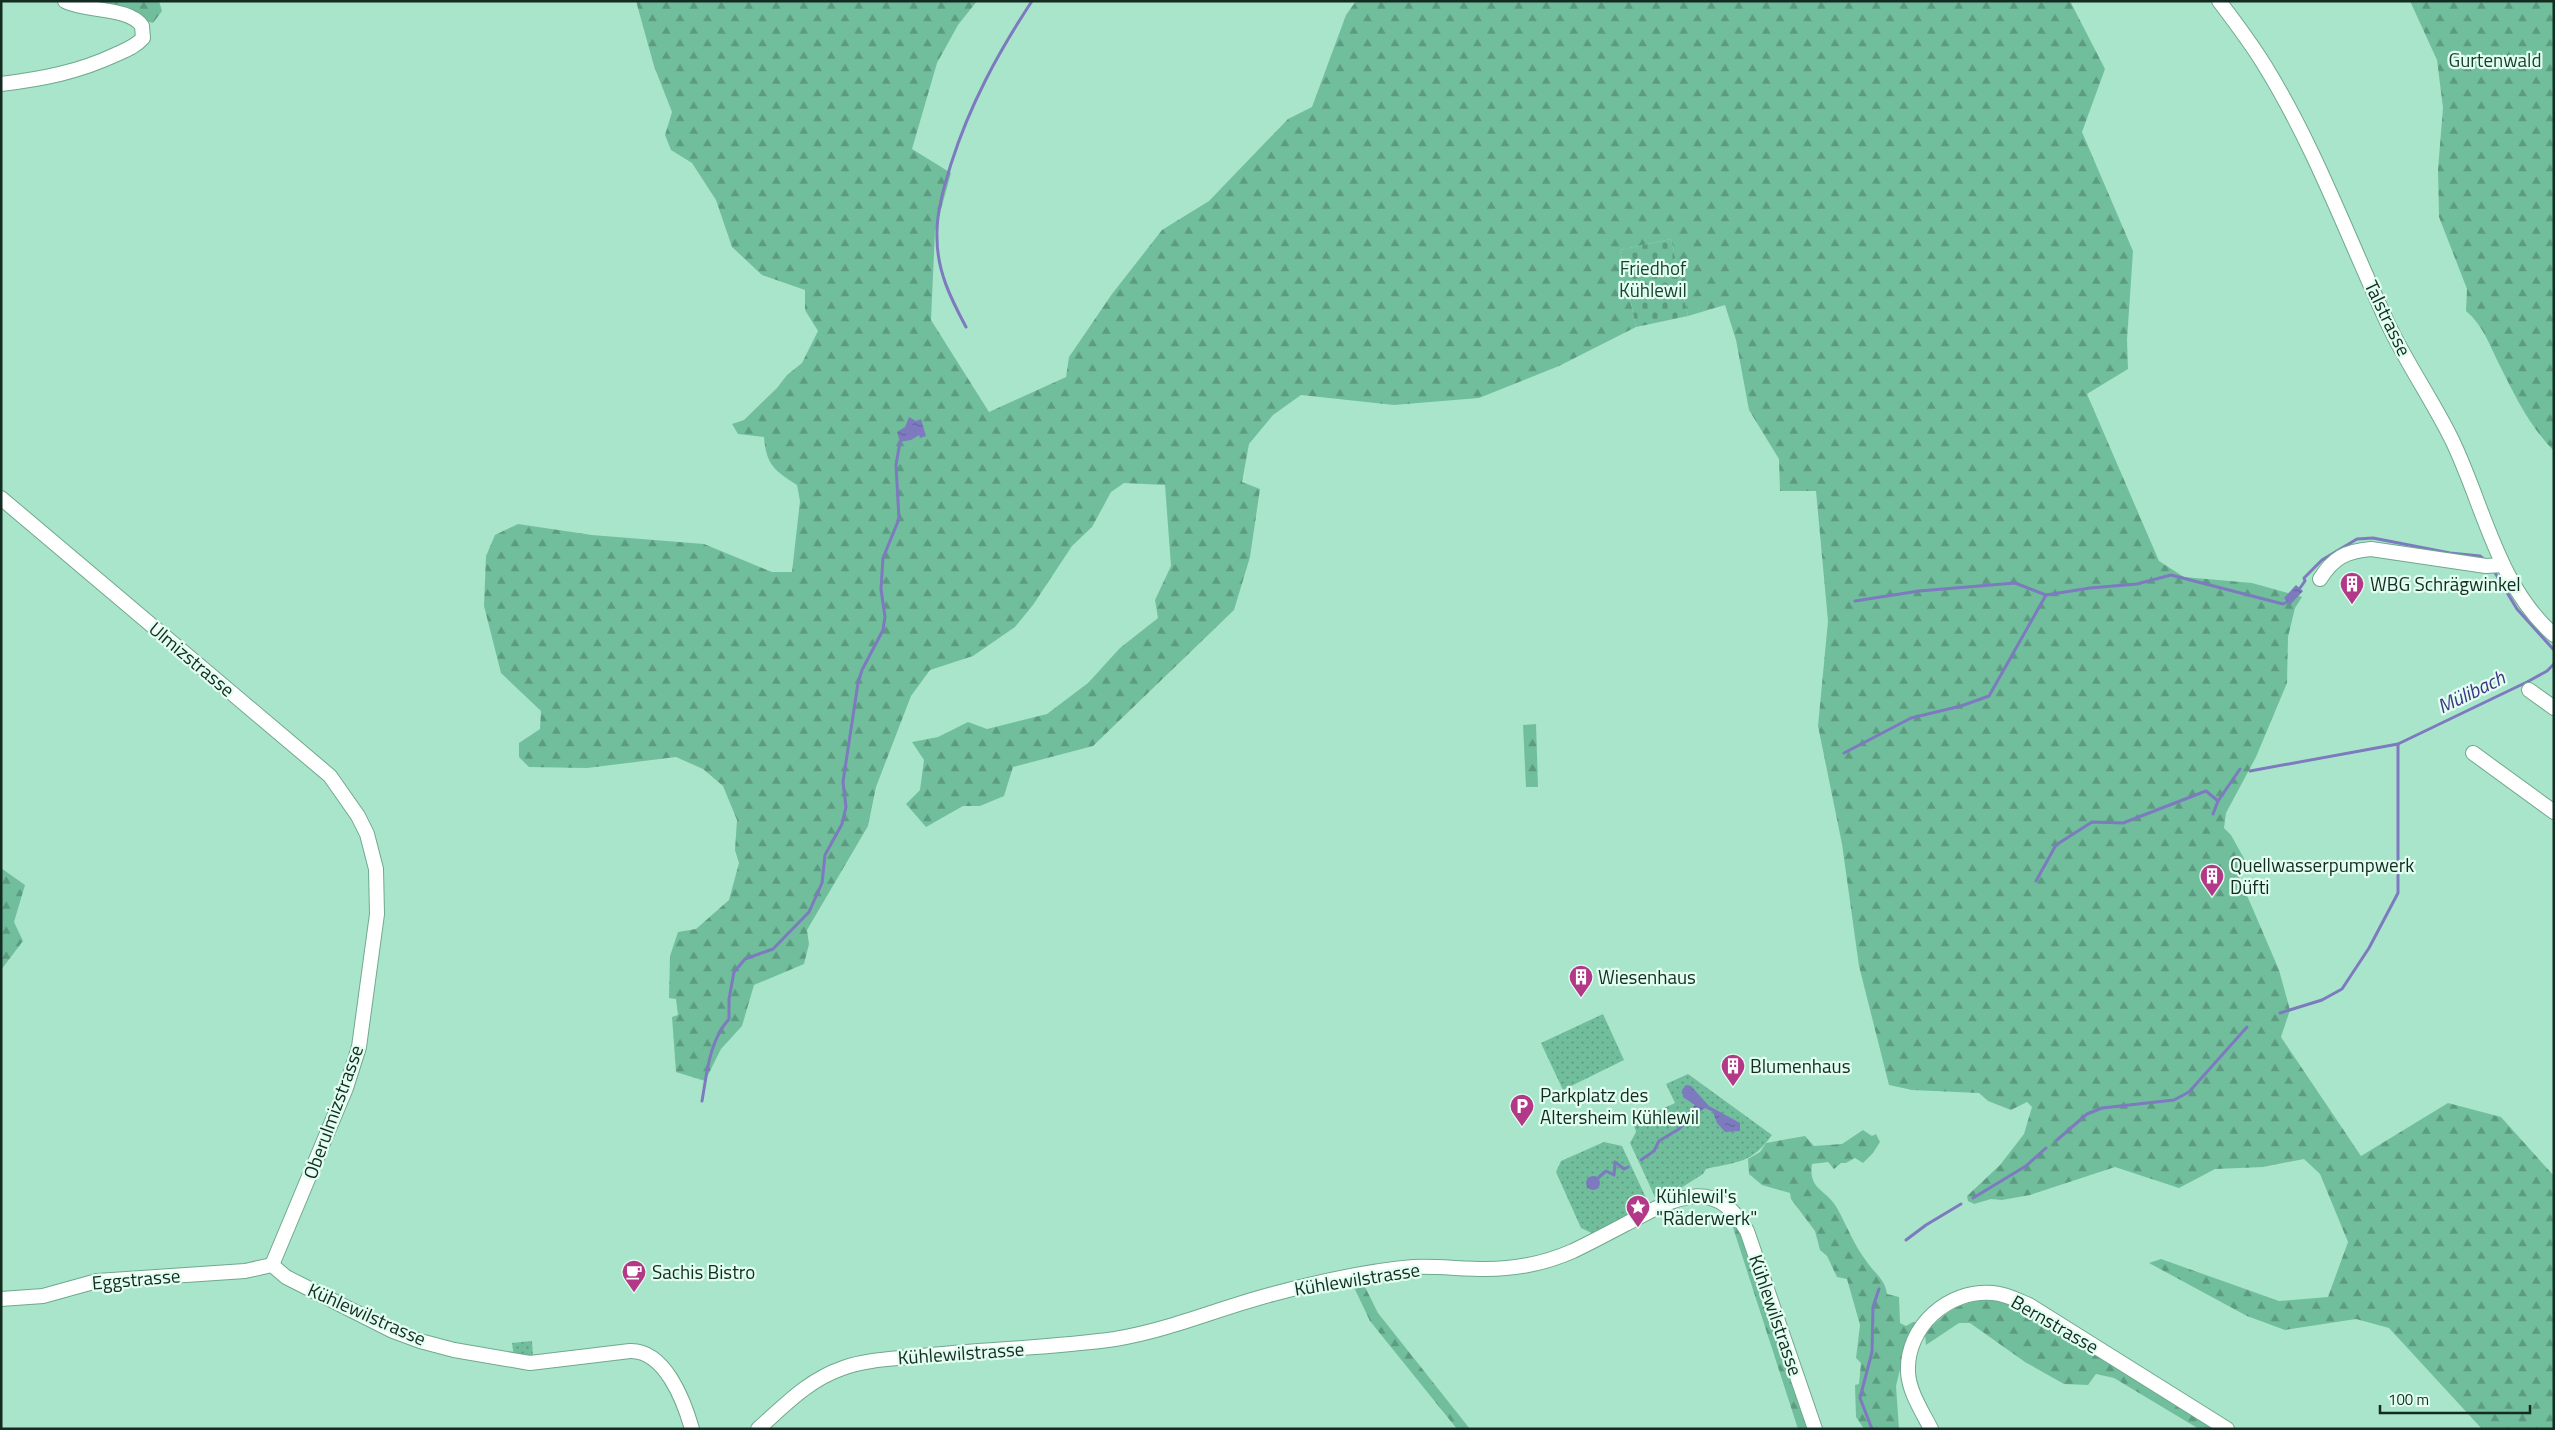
<svg xmlns="http://www.w3.org/2000/svg" width="2555" height="1430" font-family="'Titillium Web',sans-serif">
	<defs>
		<pattern id="forest-firs" width="22" height="20" patternUnits="userSpaceOnUse" patternTransform="scale(1.25)"><rect width="22" height="20" fill="#71be9d"/><path d="M5 1l3.5 6h-7zM16 11l3.5 6h-7z" fill="#5c9b80"/></pattern>
		<pattern id="cemetery-stones" width="16" height="16" patternUnits="userSpaceOnUse" patternTransform="scale(1.25)"><rect width="16" height="16" fill="#71be9d"/><path d="M2 7V4a2 2 0 0 1 4 0v3zM10 15v-3a2 2 0 0 1 4 0v3z" fill="#5c9b80"/></pattern>
		<pattern id="park-dots" width="8" height="8" patternUnits="userSpaceOnUse" patternTransform="scale(1.25)"><rect width="8" height="8" fill="#71be9d"/><path d="M2 2h.1M6 6h.1" fill="none" stroke="#5c9b80" stroke-width="1.8" stroke-linecap="round"/></pattern>
		<pattern id="water-ripples" width="26" height="14" patternUnits="userSpaceOnUse" patternTransform="scale(1.25)"><rect width="26" height="14" fill="#7d7abf"/><path d="M2 4q2-2 4 0t4 0M15 11q2-2 4 0t4 0" fill="none" stroke="#65649b"/></pattern>
	</defs>
	<rect width="100%" height="100%" fill="#a9e5ca"/>
	<!-- forest -->
	<g fill="url(#forest-firs)">
		<path d="M72,1H159L162,11L153,23Z"/>
		<path d="M636,1H977L958,25L937,63L912,149L951,173L935,231L931,320L989,412L1066,377L1069,357L1112,294L1162,230L1209,201L1288,119L1312,107L1346,15L1356,1H2070L2105,69L2082,132L2133,251L2127,340L2128,369L2087,394L2159,561L2184,577L2252,583L2302,597L2295,608L2288,637L2287,683L2256,757L2226,813L2224,828L2231,835L2246,862L2237,872L2279,970L2290,1010L2281,1037L2361,1156L2448,1103L2501,1117L2554,1176V1429H2482L2389,1328L2356,1319L2285,1330L2247,1316L2149,1263L2161,1259L2279,1301L2328,1297L2348,1242L2320,1174L2304,1159L2263,1167L2215,1169L2179,1188L2115,1167L2030,1195L2002,1200L1991,1199L1974,1204L1968,1201L1967,1196L2000,1165L2024,1134L2032,1107L2027,1102L2011,1110L1988,1101L1979,1093L1912,1090L1889,1085L1859,966L1842,844L1818,726L1828,621L1816,491H1780L1779,459L1749,410L1736,340L1725,305L1688,316L1671,239L1620,250L1636,327L1559,366L1479,398L1394,405L1301,395L1273,415L1249,444L1242,482L1260,489L1250,557L1234,610L1093,746L1013,767L1004,796L980,806H963L926,827L906,804L920,790L924,760L912,742L938,737L968,722L987,729L1047,714L1088,683L1120,648L1158,618L1155,600L1171,566L1165,485L1124,483L1111,492L1092,527L1072,546L1033,605L1015,627L973,656L930,670L911,696L876,787L868,826L807,930L809,944L804,964L754,985L742,1026L721,1049L705,1081L676,1072L672,1017L678,1015L676,999L669,998L670,956L678,932L696,929L729,900L739,863L735,850L737,820L723,786L703,769L676,757L587,768L529,767L519,757V743L540,729L541,711L501,673L484,606L486,556L495,535L518,524L592,535L704,544L772,572H792L800,501L797,485C775,471 766,465 764,437L738,434L732,424L744,420L777,388L787,375L802,363L818,331L805,310V290L762,275L732,247L716,200L692,163L671,150L665,135L672,112L654,66Z"/>
		<path d="M2410,1H2554V451C2530,427 2515,396 2500,366C2490,346 2483,325 2466,311L2467,289L2439,217L2438,169L2443,108L2437,60Z"/>
		<path d="M1536,724L1538,787H1526L1523,725Z"/>
		<path d="M1,868L25,885L14,922L23,941L1,970Z"/>
		<path d="M1863,1130L1872,1136L1876,1134L1880,1142L1873,1153L1863,1163L1855,1158L1846,1163H1841L1834,1169L1828,1162L1812,1164C1808,1190 1826,1189 1837,1208C1847,1226 1854,1245 1867,1262C1875,1274 1885,1279 1887,1294L1899,1297L1900,1323L1906,1326L1913,1322H1916L1907,1340L1896,1386L1899,1429H1864L1856,1417L1855,1385L1859,1384L1861,1363L1856,1358L1860,1325L1847,1279L1837,1277L1827,1256L1820,1250L1815,1231L1791,1199L1790,1193L1762,1185L1749,1174L1748,1159L1760,1152L1766,1143L1805,1136L1814,1146L1842,1144Z"/>
		<path d="M1729,1215L1743,1233L1812,1429H1798Z"/>
		<path d="M1360,1277L1378,1313L1470,1429H1457L1370,1321L1350,1279Z"/>
		<path d="M1999,1299L2024,1307L2219,1429H2199L2114,1378L2096,1374L2088,1385L2064,1384L2025,1362L1970,1323H1959L1926,1345L1925,1334C1950,1307 1961,1301 1999,1299Z"/>
	</g>
	<!-- cemetery -->
	<path fill="url(#cemetery-stones)" d="M1671,239L1688,316L1636,327L1620,250Z"/>
	<!-- park -->
	<g fill="url(#park-dots)">
		<path d="M1603,1014L1624,1060L1563,1090L1541,1043Z"/>
		<path d="M1688,1074L1772,1135C1751,1164 1739,1161 1706,1169L1703,1174L1665,1198L1655,1197L1630,1143L1636,1132L1633,1122L1675,1103L1666,1084Z"/>
		<path d="M1604,1142L1622,1146L1647,1200L1643,1211L1596,1235L1581,1228L1556,1172L1561,1161Z"/>
		<path d="M532,1341L533,1357H514L512,1343Z"/>
	</g>
	<!-- water -->
	<g fill="url(#water-ripples)">
		<path d="M909,417L916,421L921,419L926,436L920,438L919,435L911,440L900,442L897,432L905,427Z"/>
		<path d="M2296,585L2303,591L2290,605L2284,598Z"/>
		<path d="M1686,1085L1691,1086L1709,1106L1740,1123V1131L1725,1132L1717,1123L1713,1112L1705,1108L1687,1121L1683,1116L1695,1105L1683,1097L1682,1090Z"/>
		<circle cx="1593" cy="1183" r="7"/>
	</g>
	<g fill="none" stroke-linecap="round" stroke-linejoin="round">
		<!-- stream -->
		<g stroke="#7d7abf" stroke-width="3">
			<path d="M966,327C951,299 937,271 937,238C936,213 944,187 951,164C970,104 998,53 1032,1"/>
			<path d="M2494,571L2517,609L2553,649"/>
			<path d="M2300,588L2305,581L2304,578L2322,560L2357,539L2373,538L2450,553L2480,556L2487,562"/>
			<path d="M1855,601L1919,591L2015,583L2046,595L2090,588L2137,584L2171,575L2283,604L2287,602"/>
			<path d="M1844,753L1911,718L1961,706L1989,696L2046,595"/>
			<path d="M2250,771L2398,744L2527,682L2547,671L2554,664"/>
			<path d="M2213,814L2218,801"/>
			<path d="M2036,881L2056,845L2092,822L2123,823L2206,791L2218,801L2240,769"/>
			<path d="M2280,1013L2322,1000L2342,989L2369,948L2398,893V744"/>
			<path d="M702,1101C707,1073 709,1041 729,1019V999L734,972L745,959L773,949L809,912L822,883L825,855L842,824L846,807L843,782L858,683L862,670L883,630L885,617L881,589L883,558L899,519L896,465L900,442"/>
			<path d="M2057,1140L2087,1114L2102,1108L2174,1100L2189,1092L2247,1027"/>
			<path d="M1641,1160L1654,1151L1659,1141L1679,1129L1687,1121"/>
			<path d="M1598,1178L1606,1171L1614,1175L1615,1162L1624,1169L1628,1167"/>
			<path d="M1973,1198L2026,1166L2046,1148"/>
			<path d="M1906,1240L1926,1225L1961,1204"/>
			<path d="M1872,1429L1860,1398L1872,1352L1873,1307L1879,1289"/>
		</g>
		<defs>
			<g id="minor">
				<path d="M2219,1C2235,22 2251,43 2265,66C2315,147 2348,238 2388,324C2407,364 2433,401 2452,440C2484,506 2497,585 2554,635"/>
				<path d="M1,84C42,79 79,72 117,54C126,50 136,46 143,38L142,26C130,7 87,12 65,1"/>
				<path d="M1,498L330,776L358,816L367,834L376,869L377,914L359,1047L346,1088L272,1265"/>
				<path d="M2320,579C2333,558 2346,551 2371,549L2486,566L2503,565"/>
				<path d="M2529,690L2554,708"/>
				<path d="M2473,753L2554,812"/>
				<path d="M272,1265L286,1277L393,1331L420,1341L454,1350L530,1363L630,1351C665,1350 684,1401 692,1429"/>
				<path d="M1,1299L43,1296L97,1281L245,1271L272,1265"/>
				<path d="M758,1429C785,1405 808,1380 843,1368C867,1359 895,1359 921,1356C986,1349 1051,1348 1115,1339C1170,1330 1219,1308 1273,1294C1318,1282 1365,1271 1413,1267C1437,1266 1462,1269 1486,1269C1517,1269 1546,1263 1573,1251C1596,1240 1618,1228 1639,1217C1682,1194 1718,1180 1747,1231L1815,1429"/>
				<path d="M1931,1429C1922,1411 1909,1392 1908,1372C1906,1327 1948,1289 1993,1293C2006,1294 2017,1300 2029,1305L2227,1429"/>
			</g>
		</defs>
		<!-- minor casing -->
		<use href="#minor" stroke="#6fa98f" stroke-width="16"/>
		<!-- minor -->
		<use href="#minor" stroke="#fff" stroke-width="14"/>
	</g>
	<!-- icons -->
	<defs>
		<symbol id="building-pin" viewBox="-11 -11 22 30"><path d="M0 17L-7.5 6A9.5 9.5 0 1 1 7.5 6Z" fill="#b43888" stroke="#e1fef0"/><path d="M-4-6H4V6H1V3H-1V6H-4ZM-2.5-4.3h1.7v1.8h-1.7ZM.8-4.3h1.7v1.8H.8ZM-2.5-1h1.7V.8h-1.7ZM.8-1h1.7V.8H.8Z" fill="#fff"/></symbol>
		<symbol id="parking-pin" viewBox="-11 -11 22 30"><path d="M0 17L-7.5 6A9.5 9.5 0 1 1 7.5 6Z" fill="#b43888" stroke="#e1fef0"/><path d="M-3.5-5.5H1a3.5 3.5 0 0 1 0 7H-1V5.5H-3.5ZM-1-3.4V-.6H.8a1.4 1.4 0 0 0 0-2.8Z" fill="#fff"/></symbol>
		<symbol id="sight-pin" viewBox="-11 -11 22 30"><path d="M0 17L-7.5 6A9.5 9.5 0 1 1 7.5 6Z" fill="#b43888" stroke="#e1fef0"/><path d="M0-6L1.8-2.2L6-1.7L2.9 1.2L3.7 5.4L0 3.3L-3.7 5.4L-2.9 1.2L-6-1.7L-1.8-2.2Z" fill="#fff"/></symbol>
		<symbol id="cafe-pin" viewBox="-11 -11 22 30"><path d="M0 17L-7.5 6A9.5 9.5 0 1 1 7.5 6Z" fill="#b43888" stroke="#e1fef0"/><path d="M-5.5-4.5H6V0H3Q3 3.5 0 3.5H-2.5Q-5.5 3.5-5.5 0ZM3-3.2v2h1.7v-2ZM-6 4.5H4V6H-6Z" fill="#fff"/></symbol>
	</defs>
	<g fill-rule="evenodd">
		<use href="#building-pin" x="2338" y="570" width="28" height="38"/>
		<use href="#building-pin" x="2198" y="862" width="28" height="38"/>
		<use href="#building-pin" x="1567" y="963" width="28" height="38"/>
		<use href="#building-pin" x="1719" y="1052" width="28" height="38"/>
		<use href="#parking-pin" x="1508" y="1092" width="28" height="38"/>
		<use href="#sight-pin" x="1624" y="1193" width="28" height="38"/>
		<use href="#cafe-pin" x="620" y="1258" width="28" height="38"/>
	</g>
	<g text-anchor="middle" stroke-width="4.5" stroke-linejoin="round" paint-order="stroke">
		<!-- park labels -->
		<g font-size="19" fill="#173f2f" stroke="#e1fef0">
			<text x="2495" y="67">Gurtenwald</text>
			<text x="1653" y="275">Friedhof<tspan x="1653" dy="22">Kühlewil</tspan></text>
		</g>
		<!-- street labels -->
		<g font-size="19" fill="#132b21" stroke="#e1fef0">
			<text transform="translate(2388 318) rotate(64)" y="7">Talstrasse</text>
			<text transform="translate(192 659) rotate(40)" y="7">Ulmizstrasse</text>
			<text transform="translate(333 1112) rotate(-70)" y="7">Oberulmizstrasse</text>
			<text transform="translate(136 1279) rotate(-5)" y="7">Eggstrasse</text>
			<text transform="translate(1357 1279) rotate(-9)" y="7">Kühlewilstrasse</text>
			<text transform="translate(367 1314) rotate(24)" y="7">Kühlewilstrasse</text>
			<text transform="translate(1776 1315) rotate(71)" y="7">Kühlewilstrasse</text>
			<text transform="translate(2055 1324) rotate(30)" y="7">Bernstrasse</text>
			<text transform="translate(961 1353) rotate(-4)" y="7">Kühlewilstrasse</text>
		</g>
		<!-- poi labels -->
		<g font-size="19" fill="#132b21" stroke="#e1fef0" text-anchor="start">
			<text x="2370" y="591">WBG Schrägwinkel</text>
			<text x="2230" y="872">Quellwasserpumpwerk<tspan x="2230" dy="22">Düfti</tspan></text>
			<text x="1598" y="984">Wiesenhaus</text>
			<text x="1750" y="1073">Blumenhaus</text>
			<text x="1540" y="1102">Parkplatz des<tspan x="1540" dy="22">Altersheim Kühlewil</tspan></text>
			<text x="1656" y="1203">Kühlewil's<tspan x="1656" dy="22">"Räderwerk"</tspan></text>
			<text x="652" y="1279">Sachis Bistro</text>
		</g>
		<!-- water labels -->
		<g font-size="20" font-style="italic" fill="#403487" stroke="#e1fef0">
			<text transform="translate(2471 692) rotate(-26)" y="7">Mülibach</text>
		</g>
	</g>
	<!-- border -->
	<rect width="2555" height="1430" fill="none" stroke="#132b21" stroke-width="5"/>
	<!-- scale -->
	<path d="M2380 1405v8h150v-8" fill="none" stroke="#132b21" stroke-width="2.5"/>
	<text x="2388" y="1405" font-size="15" fill="#132b21" stroke="#e1fef0" stroke-width="4" paint-order="stroke">100 m</text>
</svg>
